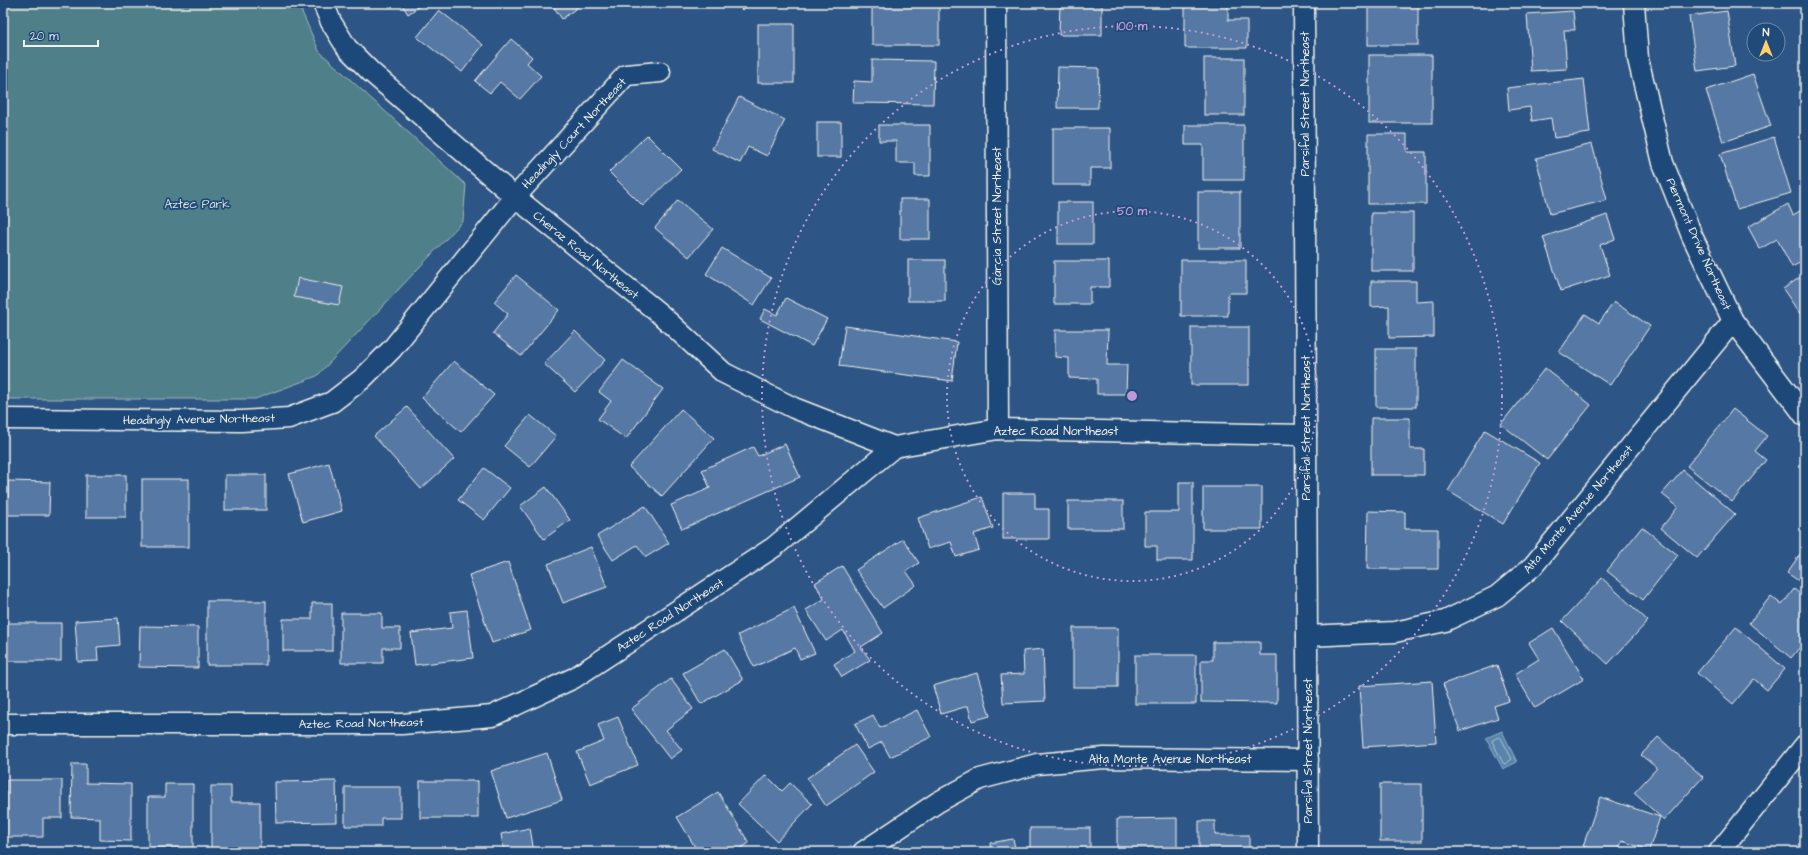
<svg xmlns="http://www.w3.org/2000/svg" width="1808" height="855" font-family="'Architects Daughter',sans-serif">
	<rect width="100%" height="100%" fill="#2d5686"/>
	<filter id="ink" filterUnits="userSpaceOnUse"><feTurbulence type="fractalNoise" baseFrequency=".025" numOctaves="2"/><feDisplacementMap in="SourceGraphic" scale="8" xChannelSelector="R" yChannelSelector="G"/><feConvolveMatrix kernelMatrix="1 2 1 2 8 2 1 2 1" color-interpolation-filters="sRGB"/></filter>
	<g filter="url(#ink)">
		<!-- green -->
		<path fill="#507f89" stroke="#a2b8b8" d="M3,3H298L319,51L466,185L463,221L317,376L255,399H3Z"/>
		<!-- water -->
		<path fill="#5684aa" stroke="#95b0c3" d="M1502,731L1517,762L1503,769L1486,738Z"/>
		<g fill="none" stroke-linecap="round" stroke-linejoin="round">
			<!-- shore -->
			<path stroke="#b5c5cf" stroke-width="1" d="M1499,737L1501,738L1512,759L1505,764L1503,763L1492,741Z"/>
		</g>
		<!-- building -->
		<g fill="#5678a5" stroke="#f4f1e8">
			<path d="M401,3H424L408,14Z"/>
			<path d="M551,3H583L562,19Z"/>
			<path d="M736,3H750L742,10Z"/>
			<rect x="872" y="3" width="67" height="42"/>
			<path d="M1060,3H1102V35H1059Z"/>
			<path d="M1185,3H1228V20H1247V48H1185Z"/>
			<rect x="1368" y="3" width="50" height="42"/>
			<path d="M439,10L483,45L462,72L417,37Z"/>
			<path d="M1573,11L1575,30H1564L1567,69L1531,71L1527,14Z"/>
			<path d="M1727,11L1735,66L1697,71L1689,16Z"/>
			<rect x="758" y="24" width="36" height="59"/>
			<path d="M511,39L532,57L527,63L541,76L520,99L500,82L490,93L475,81Z"/>
			<rect x="1369" y="55" width="63" height="68"/>
			<rect x="1204" y="58" width="40" height="57"/>
			<path d="M872,60L934,61L933,104L853,103L854,81L872,82Z"/>
			<path d="M1058,67L1099,68L1098,108H1057Z"/>
			<path d="M1753,74L1771,126L1723,142L1706,90Z"/>
			<path d="M1584,79L1590,133L1554,138L1551,118L1532,121L1530,107L1509,110L1507,88Z"/>
			<path d="M739,97L785,120L767,156L748,147L740,163L712,149Z"/>
			<rect x="817" y="122" width="24" height="35"/>
			<path d="M879,125H930V176H915V163H896V141H879Z"/>
			<path d="M1185,125H1244V180H1203V145H1185Z"/>
			<path d="M1053,128H1110V168H1090V185H1053Z"/>
			<path d="M1368,134H1407V152H1426V204H1368Z"/>
			<path d="M647,135L681,169L643,206L609,172Z"/>
			<path d="M1774,137L1791,193L1737,209L1720,154Z"/>
			<path d="M1592,144L1607,200L1550,214L1536,158Z"/>
			<rect x="1198" y="192" width="42" height="56"/>
			<rect x="900" y="199" width="30" height="40"/>
			<path d="M678,200L713,229L689,257L655,228Z"/>
			<rect x="1058" y="202" width="35" height="42"/>
			<path d="M1788,204L1793,215L1805,208V260L1792,267L1777,239L1760,249L1748,227Z"/>
			<rect x="1371" y="213" width="42" height="58"/>
			<path d="M1607,215L1615,239L1600,245L1610,275L1561,291L1543,237Z"/>
			<path d="M722,248L771,278L754,305L706,274Z"/>
			<rect x="908" y="260" width="37" height="41"/>
			<path d="M1181,260H1246V293H1228V316H1181Z"/>
			<path d="M1054,261H1109V287H1090V304H1054Z"/>
			<path d="M1805,274V321L1783,289Z"/>
			<path d="M516,275L559,310L521,356L493,333L508,314L494,302Z"/>
			<path d="M298,278L343,287L339,305L294,297Z"/>
			<path d="M1371,281H1416V302L1434,301V337L1389,338V306L1371,307Z"/>
			<path d="M786,298L827,319L812,346L760,319L765,309L777,315Z"/>
			<path d="M1614,302L1650,326L1610,385L1559,352L1585,314L1599,323Z"/>
			<path d="M845,326L957,342L952,381L839,366Z"/>
			<rect x="1191" y="327" width="58" height="58"/>
			<path d="M1055,330H1108L1107,365H1127L1126,394H1097V379L1069,378V358L1055,357Z"/>
			<path d="M575,331L605,360L575,392L544,364Z"/>
			<rect x="1376" y="349" width="40" height="58"/>
			<path d="M623,360L663,389L626,439L598,419L611,401L599,392Z"/>
			<path d="M454,361L494,395L461,432L422,398Z"/>
			<path d="M1545,368L1591,405L1547,460L1501,424Z"/>
			<path d="M407,407L454,459L421,489L374,436Z"/>
			<path d="M681,409L714,438L662,496L629,467Z"/>
			<path d="M1733,409L1767,436L1755,451L1766,460L1732,502L1687,466Z"/>
			<path d="M530,415L556,436L530,467L504,446Z"/>
			<path d="M1371,418H1410V449H1424V475H1371Z"/>
			<path d="M1485,430L1540,463L1503,524L1448,491Z"/>
			<path d="M785,444L800,477L682,529L671,505L710,488L702,470L753,447L758,456Z"/>
			<path d="M329,463L342,511L303,522L289,474Z"/>
			<path d="M484,468L510,488L484,520L458,500Z"/>
			<path d="M1683,470L1735,514L1697,558L1661,528L1678,507L1662,494Z"/>
			<rect x="86" y="475" width="40" height="42"/>
			<rect x="225" y="475" width="41" height="35"/>
			<rect x="142" y="479" width="47" height="68"/>
			<path d="M8,481L50,482L49,515H8Z"/>
			<path d="M1179,482H1193V560H1157V546H1145V512H1179Z"/>
			<path d="M546,487L570,520L544,539L520,506Z"/>
			<rect x="1203" y="487" width="59" height="42"/>
			<path d="M1003,493H1035V509H1049V539H1003Z"/>
			<path d="M982,497L993,528L974,534L979,550L956,557L951,542L928,549L918,518Z"/>
			<rect x="1068" y="501" width="55" height="28"/>
			<path d="M645,506L669,543L646,557L637,545L613,560L597,536Z"/>
			<path d="M1368,511L1405,512V529H1438V569H1367Z"/>
			<path d="M1642,527L1678,555L1643,600L1607,571Z"/>
			<path d="M903,539L919,563L906,571L916,585L883,608L856,570Z"/>
			<path d="M591,547L607,587L563,603L548,564Z"/>
			<path d="M1805,547V585L1787,573Z"/>
			<path d="M508,562L531,630L492,643L469,575Z"/>
			<path d="M842,566L883,633L861,647L870,660L842,677L834,664L855,651L843,630L826,641L806,610L824,599L815,583Z"/>
			<path d="M1602,578L1648,621L1608,664L1562,621Z"/>
			<path d="M1794,589L1805,598V641L1791,658L1749,623L1771,596L1782,605Z"/>
			<rect x="207" y="601" width="59" height="64"/>
			<path d="M312,603H332V651H283V619H312Z"/>
			<path d="M794,608L815,653L800,659L795,648L754,667L738,635Z"/>
			<path d="M467,610L473,658L415,665L411,633L452,628L450,612Z"/>
			<path d="M341,613H382V628H400V648H383V663H341Z"/>
			<path d="M118,618L120,645L97,647L98,661L78,662L75,621Z"/>
			<rect x="3" y="623" width="58" height="38"/>
			<path d="M140,626L198,627V668L139,667Z"/>
			<path d="M1736,627L1785,669L1767,690L1754,679L1733,704L1697,673Z"/>
			<rect x="1073" y="628" width="45" height="59"/>
			<path d="M1553,628L1584,679L1535,708L1515,674L1539,659L1529,643Z"/>
			<path d="M1213,642H1260V655H1277V703L1201,702V660H1213Z"/>
			<path d="M725,649L743,680L701,704L683,673Z"/>
			<path d="M1043,649L1045,701L1003,703L1001,675L1024,674L1023,651Z"/>
			<rect x="1135" y="655" width="61" height="49"/>
			<path d="M1497,665L1509,701L1494,706L1498,718L1460,731L1443,684Z"/>
			<path d="M977,673L990,716L972,721L968,706L941,714L933,686Z"/>
			<path d="M671,679L693,709L666,730L682,750L670,759L631,709Z"/>
			<path d="M1432,681L1436,742L1363,747L1359,686Z"/>
			<path d="M917,710L931,737L890,757L882,742L868,749L855,724L873,715L880,728Z"/>
			<path d="M618,717L638,765L590,784L577,752L604,741L598,725Z"/>
			<path d="M1658,737L1703,777L1664,820L1634,793L1657,768L1641,755Z"/>
			<path d="M855,745L874,772L826,806L807,778Z"/>
			<path d="M547,753L562,800L506,818L491,771Z"/>
			<path d="M72,764H86V783L131,784V841L100,840V818L71,817Z"/>
			<path d="M766,775L782,791L790,783L812,804L777,841L738,804Z"/>
			<path d="M6,780H62V818H43V837H6Z"/>
			<path d="M336,781L337,822L276,823L275,782Z"/>
			<rect x="420" y="781" width="58" height="37"/>
			<path d="M165,784H193V848H148V797H165Z"/>
			<rect x="1380" y="784" width="42" height="57"/>
			<path d="M211,786H231V802H260V852H211Z"/>
			<path d="M345,787H401V818H381V826H345Z"/>
			<path d="M718,792L749,843L735,852H698L677,817Z"/>
			<path d="M1600,797L1660,817L1649,850L1622,841L1618,852H1600L1583,846Z"/>
			<path d="M1177,818V852H1117V819Z"/>
			<path d="M1199,821H1215V835H1249V852H1199Z"/>
			<path d="M530,828L534,852H504L501,834Z"/>
			<rect x="1030" y="828" width="60" height="24"/>
			<path d="M1013,839L1016,852H991L990,843Z"/>
		</g>
		<g fill="none" stroke-linecap="round" stroke-linejoin="round">
			<defs>
				<g id="minor">
					<path d="M323,3L331,22L347,48L371,72L515,197L660,314L724,373L794,408L894,447"/>
					<path d="M996,3L998,429"/>
					<path d="M1304,3L1308,852"/>
					<path d="M1634,3L1638,59L1663,163L1692,236L1733,321L1805,416"/>
					<path d="M3,419L241,421L289,418L332,402L362,379L392,349L515,197L626,75L660,72"/>
					<path d="M1307,636L1395,632L1445,621L1497,596L1533,566L1733,321"/>
					<path d="M3,724H402L492,716L574,678L774,547L894,447L998,429L1306,435"/>
					<path d="M863,852L938,802L980,779L1037,764L1104,758L1308,760"/>
					<path d="M1719,852L1805,745"/>
				</g>
			</defs>
			<!-- minor casing -->
			<use href="#minor" stroke="#f4f1e8" stroke-width="23"/>
			<!-- minor -->
			<use href="#minor" stroke="#1f4a7a" stroke-width="20"/>
		</g>
	</g>
	<!-- distance rings -->
	<g fill="none" stroke="#be98d6" stroke-width="2" stroke-dasharray="2 4">
		<circle cx="1132" cy="396" r="185"/>
		<circle cx="1132" cy="396" r="370"/>
	</g>
	<g text-anchor="middle" stroke-width="3.5" stroke-linejoin="round" paint-order="stroke">
		<!-- street labels -->
		<g font-size="12" fill="#f4f1e8" stroke="#1f4a7a">
			<text transform="translate(1305 104) rotate(-90)" y="4">Parsifal Street Northeast</text>
			<text transform="translate(574 133) rotate(-47)" y="4">Headingly Court Northeast</text>
			<text transform="translate(997 216) rotate(-90)" y="4">Garcia Street Northeast</text>
			<text transform="translate(1699 244) rotate(66)" y="4">Piermont Drive Northeast</text>
			<text transform="translate(586 255) rotate(39)" y="4">Cheraz Road Northeast</text>
			<text transform="translate(199 419) rotate(-1)" y="4">Headingly Avenue Northeast</text>
			<text transform="translate(1306 428) rotate(-90)" y="4">Parsifal Street Northeast</text>
			<text x="1056" y="435">Aztec Road Northeast</text>
			<text transform="translate(1578 509) rotate(-50)" y="4">Alta Monte Avenue Northeast</text>
			<text transform="translate(670 615) rotate(-33)" y="4">Aztec Road Northeast</text>
			<text transform="translate(361 723) rotate(-1)" y="4">Aztec Road Northeast</text>
			<text transform="translate(1308 751) rotate(-90)" y="4">Parsifal Street Northeast</text>
			<text x="1170" y="763">Alta Monte Avenue Northeast</text>
		</g>
		<!-- park labels -->
		<g font-size="12" fill="#dbe0da" stroke="#1f4a7a">
			<text x="197" y="208">Aztec Park</text>
		</g>
	</g>
	<circle cx="1132" cy="396" r="6" fill="#be98d6" stroke="#1f4a7a" stroke-width="2"/>
	<g font-size="12" text-anchor="middle" font-weight="bold" fill="#be98d6" stroke="#1f4a7a" stroke-width="3.5" stroke-linejoin="round" paint-order="stroke">
		<text x="1132" y="30">100 m</text>
		<text x="1132" y="215">50 m</text>
	</g>
	<!-- margin -->
	<rect width="1808" height="855" fill="none" stroke="#1f4a7a" stroke-width="16"/>
	<rect x="8" y="8" width="1792" height="839" fill="none" stroke="#f4f1e8" stroke-width="1.5" filter="url(#ink)"/>
	<!-- north arrow -->
	<g transform="translate(1766 42)"><circle r="19" fill="#1f4a7a" stroke="#748da6"/>
	<path d="M0-3L7 15L0 10L-7 15Z" fill="#ffd166"/>
	<text y="-6" font-size="11" font-weight="bold" text-anchor="middle" fill="#f4f1e8">N</text>
	</g>
	<!-- scale -->
	<path d="M24 40v6h74v-6" fill="none" stroke="#f4f1e8" stroke-width="2"/>
	<text x="30" y="40" font-size="12" fill="#f4f1e8" stroke="#1f4a7a" stroke-width="3" paint-order="stroke">20 m</text>
</svg>
